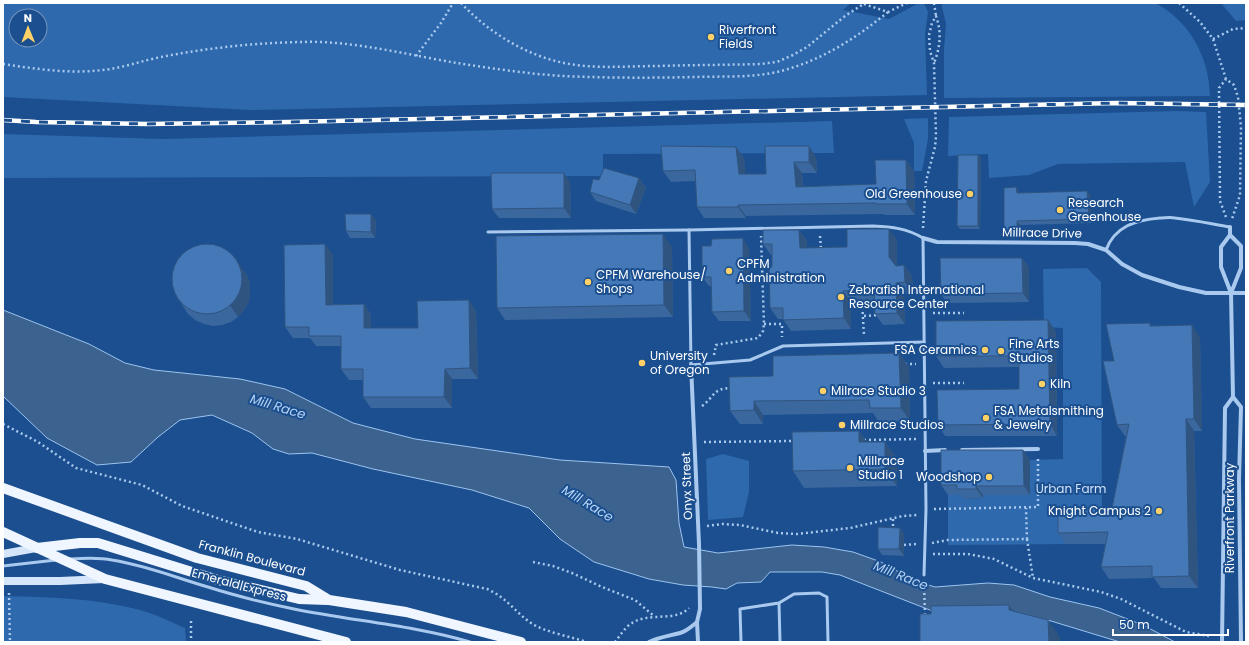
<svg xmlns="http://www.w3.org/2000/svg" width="1249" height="645" font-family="Poppins,sans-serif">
	<rect width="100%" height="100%" fill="#1b4f8f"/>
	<!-- green -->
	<g fill="#2e69ad" fill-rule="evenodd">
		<path d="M3,3H851L843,10L889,19L917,4L924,3L928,12L925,34L927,95L251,110L3,97ZM16,16H40V40H16Z"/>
		<path d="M941,3H1155C1190,21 1209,57 1210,96L944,98V49L946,24Z"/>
		<path d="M1221,3H1246V20L1236,21Z"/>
		<path d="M1176,111L1206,112L1210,182L1194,207L1185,162L1058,164L1029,175L989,178L988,154L948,156L949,117Z"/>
		<path d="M928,118V139L922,171H914V143L904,119Z"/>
		<path d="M832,121L834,153L603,154V176L3,178V134L163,139Z"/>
		<path d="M1087,268L1101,282L1102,520L1066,544L948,545V495H964V499L983,498V495H1030V460L1063,459V328L1044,327L1043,269Z"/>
		<path d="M723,454L749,461V492L743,517L708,520L706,459Z"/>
		<path d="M3,596C49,597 95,598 140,610C155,614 171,622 185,628L186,642H3Z"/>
	</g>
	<!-- water -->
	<path fill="#3c6290" stroke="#9cc4f0" d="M3,310L89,344L125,363L154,370L240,379L285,389L353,423L415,439L560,460L669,467L676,480L679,523L684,547L718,553L792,545L824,547L853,552L881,562L915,581L935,587L988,583L1014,585L1050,597L1099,608L1143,625L1175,642H1120L1051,621L998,610L935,612L840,575L822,572H770L761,582L737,583L726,589L712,587L683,585L649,579L594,562L560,539L529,508L472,490L373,469L312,453L289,454L273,449L252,433L212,415L180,420L158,437L131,462L97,465L47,438L3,396Z"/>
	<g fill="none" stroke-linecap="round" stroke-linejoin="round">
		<!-- path -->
		<g stroke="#a9c9ee" stroke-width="2.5" stroke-dasharray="2 3" stroke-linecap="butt">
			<path d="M461,3C493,37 538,63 586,66C609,68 633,66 656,66C691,65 725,65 760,64L777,62L793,55L807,47L845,16L865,3"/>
			<path d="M934,3L936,16"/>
			<path d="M1179,3L1200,22L1213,39L1226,79L1234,85L1238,97L1241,127L1240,195L1232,219"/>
			<path d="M864,4L888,12L907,3"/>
			<path d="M1213,39L1233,29L1246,28"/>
			<path d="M416,56L441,23L453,3"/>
			<path d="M3,64C36,69 69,74 103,70C122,68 141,61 161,57C207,48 253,43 301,42C353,40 412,56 463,64C496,69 530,74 563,76C607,78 651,78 695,77C722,76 750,78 777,72C819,62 855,39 888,12"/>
			<path d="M1226,217L1220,201L1219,88L1226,79"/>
			<path d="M923,228L926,181L935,147L936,136L934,63L930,51L929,35L932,23L936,16C942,33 940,48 934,63"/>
			<path d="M820,236L821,249"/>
			<path d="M862,302L864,335"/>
			<path d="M933,313H964"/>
			<path d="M864,316L879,315"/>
			<path d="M764,324H782V337"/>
			<path d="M714,355L716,345L758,338L763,331L764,324L761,236"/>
			<path d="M905,364H916"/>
			<path d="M933,383H964"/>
			<path d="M702,406C715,396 713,388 732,388"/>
			<path d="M3,424L38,442L76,468L142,485L182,506L258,532L297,539L400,570L487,589C506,597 515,612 531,623C544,632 572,637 587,642"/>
			<path d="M864,440L916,439"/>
			<path d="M704,442L795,441"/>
			<path d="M934,509L1038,507V458"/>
			<path d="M893,519V529"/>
			<path d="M707,526L722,524L740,525L778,533L797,534L850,528L903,516L917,515"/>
			<path d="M1027,539L1033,578"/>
			<path d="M932,543L948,540L1027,539L1026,508"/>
			<path d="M904,545L917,544"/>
			<path d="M933,554H968L994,559L1033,578L1101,592L1121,599L1186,632L1209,636"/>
			<path d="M533,562L553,566L572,573L602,587L635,600L654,616"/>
			<path d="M924,583L925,616"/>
			<path d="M9,593L10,642"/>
			<path d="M191,621V642"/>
			<path d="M615,642C620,636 625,627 632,623C649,612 676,622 689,608"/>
		</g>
		<!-- lane -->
		<g stroke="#a9c9ee" stroke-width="3">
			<path d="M689,230L691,365L750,360L783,346L924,342"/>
			<path d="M488,232L689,230L873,226C892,227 906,228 923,238L926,509L924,575"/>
			<path d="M1106,250C1115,226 1136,220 1160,218C1165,218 1170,217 1175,218C1194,220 1212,224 1230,227"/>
			<path d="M70,559C84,558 98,557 112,560C145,565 177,578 208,587C236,596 265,603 294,609C353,621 411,625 470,642"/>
			<path d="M3,566L56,560"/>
			<path d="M779,603L780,642"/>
			<path d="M741,642L740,609L779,603L794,594L819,593L827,597L828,642"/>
		</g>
		<!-- street -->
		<g stroke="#a9c9ee" stroke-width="4">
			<path d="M1230,227V235"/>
			<path d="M1230,235L1221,247V267L1231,293L1233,397L1241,407L1239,479L1241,642"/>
			<path d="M1230,235L1241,246V268L1231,293"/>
			<path d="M923,238L937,242L1075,243L1088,244L1106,250L1122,264L1142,275L1179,287L1206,293H1246"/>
			<path d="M691,365L699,544L700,609L697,622L698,642"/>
			<path d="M962,450L1038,449"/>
			<path d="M925,451L945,450"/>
			<path d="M649,642C659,637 669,636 680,633C687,631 692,626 697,622"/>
			<path d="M1222,642L1225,408L1233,397"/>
		</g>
		<!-- secondary -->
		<g stroke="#d6e6fa" stroke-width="8">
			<path d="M3,554L36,548"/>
			<path d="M3,581H60L104,579"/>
		</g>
		<!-- primary -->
		<g stroke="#f0f6ff" stroke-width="10">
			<path d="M3,488L197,558L306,586L329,600L406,612L521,642"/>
			<path d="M3,532L105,579L346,642"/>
			<path d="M37,548L80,543H98L218,580L299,599L327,600"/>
		</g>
		<defs>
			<path id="rail" d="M3,120L36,122L147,124L289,122L1117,103L1246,105"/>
		</defs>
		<!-- rail casing -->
		<use href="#rail" stroke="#fff" stroke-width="4.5"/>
		<!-- rail -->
		<use href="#rail" stroke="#1b4f8f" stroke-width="3" stroke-dasharray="9" stroke-linecap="butt"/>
	</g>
	<!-- wall -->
	<g fill="#3a679d">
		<path d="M765,146L816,157L817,173H802L803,187L876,184L906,160L914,171L915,215H884L883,214L746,216V218H704L697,207L696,181L671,182L663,171L736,147L744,158L745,174H766Z"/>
		<path d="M978,155L981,158L980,229H960L957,226Z"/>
		<path d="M639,178L646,188L636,214L596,201L590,192L599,180Z"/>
		<path d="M570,182L571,218H499L492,209Z"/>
		<path d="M1019,191V193L1090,195L1092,223L1020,225V234H1007L1004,230Z"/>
		<path d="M376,220L375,238H350L346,231Z"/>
		<path d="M799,230L807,241V248L847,247L897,240V266L904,265L912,276L913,293L904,294L905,324L883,325L875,314L874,301L851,302V329L791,331L783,319H778L770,308L772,267V255H771L763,244Z"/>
		<path d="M672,247L673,317L505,320L497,308Z"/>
		<path d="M749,248L751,321H719L712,312L711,286H709L702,277Z"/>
		<path d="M333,255V304H364L371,315V328H418L476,311L478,379H452V408H371L363,397V380H349L341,369V346H316L310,338H293L285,327Z"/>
		<path d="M1022,258L1029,267V302L947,303L941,294Z"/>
		<path d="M247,275L250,284V293L249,302L244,310L238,317L231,322L222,325L213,326L204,324L195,320L188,314L175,294Z"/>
		<path d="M1048,320L1056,332L1057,436H945L938,425L1019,389V367L944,368L936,356Z"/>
		<path d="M1151,326L1200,337L1202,431H1194L1198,588H1161L1154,578L1109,579L1101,567L1105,544H1066L1058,533L1112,508L1126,436H1125L1117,425L1114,361Z"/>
		<path d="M899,353L909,367L910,421L879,422L873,413L763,415V424H740L730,411L773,376Z"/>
		<path d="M859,431L867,442H885L897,459V486L804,488L793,471Z"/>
		<path d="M1023,450L1030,460V495H983V498L964,499L961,495H948L941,485Z"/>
		<path d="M904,534V556L882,555L878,549Z"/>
	</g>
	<!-- shaded-wall -->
	<g fill="#305480">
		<path d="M809,146L816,157L817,173L809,162Z"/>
		<path d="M736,147L744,158L747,185L739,174Z"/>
		<path d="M978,155L981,158L980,229L978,226Z"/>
		<path d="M906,160L914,171L915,215L907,204Z"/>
		<path d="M794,162L802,173L803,198L796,187Z"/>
		<path d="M564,173L570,182L571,218L564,208Z"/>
		<path d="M639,178L646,188L636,214L630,205Z"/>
		<path d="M1016,187L1019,191V197L1017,193Z"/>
		<path d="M1087,191L1090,195L1092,223L1089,219Z"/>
		<path d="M738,205L746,216V218L738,207Z"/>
		<path d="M371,214L376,220L375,238L371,232Z"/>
		<path d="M1017,221L1020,225V234L1017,230Z"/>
		<path d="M889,229L897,240V268L889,257Z"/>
		<path d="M799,230L807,241V259L800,248Z"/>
		<path d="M663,234L672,247L673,317L664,305Z"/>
		<path d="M743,238L749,248L751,321L744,311Z"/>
		<path d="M325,244L333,255V315L326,305Z"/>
		<path d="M233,255L247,275L250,284V293L249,302L244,310L238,317L230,305Z"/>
		<path d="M1022,258L1029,267V302L1023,293Z"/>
		<path d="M904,265L912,276L913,293L905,282Z"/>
		<path d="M896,283L904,294L905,324L897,313Z"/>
		<path d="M843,291L851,302V329L844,318Z"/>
		<path d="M469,300L476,311L478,379L470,368Z"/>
		<path d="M364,304L371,315V338L364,328Z"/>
		<path d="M1048,320L1056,332L1057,436L1050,424Z"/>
		<path d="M1192,325L1200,337L1202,431L1194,419Z"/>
		<path d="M899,353L909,367L910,421L901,408Z"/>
		<path d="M445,369L452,379V408L444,397Z"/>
		<path d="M754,401L763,415V424L754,410Z"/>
		<path d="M1186,419L1194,431L1198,588L1189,576Z"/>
		<path d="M859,431L871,448L859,442Z"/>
		<path d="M885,442L897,459V486L885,469Z"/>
		<path d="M1023,450L1030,460V495L1024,486Z"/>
		<path d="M976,486L983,495V498L976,489Z"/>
		<path d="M900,528L904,534V556L899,549Z"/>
		<path d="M1009,605L1021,621L1009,610Z"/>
		<path d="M1048,620L1060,637V642H1049Z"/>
	</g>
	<!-- building -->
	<g fill="#4478b7" stroke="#305480">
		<path d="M661,146L736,147L739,174H766L765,146H809V162H794L796,187L876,184L875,160H906L907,204H876V203L738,205V207H697L695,170L663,171Z"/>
		<path d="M958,155H978V226H957Z"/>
		<path d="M604,168L639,178L630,205L590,192L593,179L599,180Z"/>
		<path d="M491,173H564V208L492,209Z"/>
		<path d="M1016,187L1017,193L1087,191L1089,219L1017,221V230H1004V188Z"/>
		<path d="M345,214H371V232L346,231Z"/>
		<path d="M847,229H889V257L896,266L904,265L905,282L896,283L897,313L875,314L874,290L843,291L844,318L783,320V308H770L769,267H772V244H763V230H799L800,248L847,247Z"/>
		<path d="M663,234L664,305L497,308L496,236Z"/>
		<path d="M743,238L744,311L712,312L711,277H702V246H711L712,239Z"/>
		<circle cx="207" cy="279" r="35"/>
		<path d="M325,244L326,305L364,304V328H418L417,301L469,300L470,368L445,369L444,397H363V369H341V336H309V327H285L284,245Z"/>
		<path d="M940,258H1022L1023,293L941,294Z"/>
		<path d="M1048,320L1050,424L938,425L937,390L1019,389V356H936V321Z"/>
		<path d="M1150,323V326L1192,325L1194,419H1186L1189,576L1152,577V566L1101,567L1108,532L1058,533V508H1112L1129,424L1117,425L1103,361H1114L1106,324Z"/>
		<path d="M899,353L901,408H870L869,400L754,401V410L730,411L729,377L773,376V356Z"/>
		<path d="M859,431V442H885V469L793,471L792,432Z"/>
		<path d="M941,450H1023L1024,486H976V489H957V485H941Z"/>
		<path d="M878,527L900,528L899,549H878Z"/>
		<path d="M1009,605V610L1048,620L1049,642H920V614H931V606Z"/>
	</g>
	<!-- markers -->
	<g fill="#ffd166" stroke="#1b4f8f" stroke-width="1.5">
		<circle cx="711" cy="37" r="4"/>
		<circle cx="970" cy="194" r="4"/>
		<circle cx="1060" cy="210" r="4"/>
		<circle cx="729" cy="271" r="4"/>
		<circle cx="588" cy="282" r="4"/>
		<circle cx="841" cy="297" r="4"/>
		<circle cx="985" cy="350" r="4"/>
		<circle cx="1001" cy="351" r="4"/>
		<circle cx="642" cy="363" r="4"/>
		<circle cx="1042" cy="384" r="4"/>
		<circle cx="823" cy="391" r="4"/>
		<circle cx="986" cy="418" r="4"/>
		<circle cx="842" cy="425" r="4"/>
		<circle cx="850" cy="468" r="4"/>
		<circle cx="989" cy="477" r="4"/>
		<circle cx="1159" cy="511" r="4"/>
	</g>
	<g text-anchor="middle" stroke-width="4" stroke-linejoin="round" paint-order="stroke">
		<!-- poi labels -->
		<g font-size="12" fill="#fff" stroke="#1b4f8f" text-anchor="start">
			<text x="719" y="34">Riverfront<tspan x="719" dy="14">Fields</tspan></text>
			<text x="962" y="198" text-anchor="end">Old Greenhouse</text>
			<text x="1068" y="207">Research<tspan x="1068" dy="14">Greenhouse</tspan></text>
			<text x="737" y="268">CPFM<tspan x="737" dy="14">Administration</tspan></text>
			<text x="596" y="279">CPFM Warehouse/<tspan x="596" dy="14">Shops</tspan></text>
			<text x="849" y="294">Zebrafish International<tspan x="849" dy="14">Resource Center</tspan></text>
			<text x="1009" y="348">Fine Arts<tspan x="1009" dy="14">Studios</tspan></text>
			<text x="977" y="354" text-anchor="end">FSA Ceramics</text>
			<text x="650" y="360">University<tspan x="650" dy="14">of Oregon</tspan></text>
			<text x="1050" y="388">Kiln</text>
			<text x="831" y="395">Milrace Studio 3</text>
			<text x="994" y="415">FSA Metalsmithing<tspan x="994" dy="14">&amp; Jewelry</tspan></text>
			<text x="850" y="429">Millrace Studios</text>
			<text x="858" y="465">Millrace<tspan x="858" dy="14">Studio 1</tspan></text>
			<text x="981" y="481" text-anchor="end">Woodshop</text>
			<text x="1151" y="515" text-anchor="end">Knight Campus 2</text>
		</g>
		<!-- street labels -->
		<g font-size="12" fill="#fff" stroke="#1b4f8f">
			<text transform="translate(1042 233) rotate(1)" y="4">Millrace Drive</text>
			<text transform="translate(687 486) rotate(-92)" y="4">Onyx Street</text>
			<text transform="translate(1230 518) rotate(-90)" y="4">Riverfront Parkway</text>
			<text transform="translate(252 558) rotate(15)" y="4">Franklin Boulevard</text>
			<text transform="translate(239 585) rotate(15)" y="4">Emerald Express</text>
		</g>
		<!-- park labels -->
		<g font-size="12" fill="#cfe3fa" stroke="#1b4f8f">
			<text x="1071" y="493">Urban Farm</text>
		</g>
		<!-- water labels -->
		<g font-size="13" font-style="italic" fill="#b5d3f5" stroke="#1b4f8f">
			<text transform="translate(278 406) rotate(17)" y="5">Mill Race</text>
			<text transform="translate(588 503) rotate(31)" y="5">Mill Race</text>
			<text transform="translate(901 575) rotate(22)" y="5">Mill Race</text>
		</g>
	</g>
	<!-- border -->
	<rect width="1249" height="645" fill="none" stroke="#ffffff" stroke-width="8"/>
	<!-- north arrow -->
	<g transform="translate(28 28) rotate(359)"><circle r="19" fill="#1b4f8f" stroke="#7695bc"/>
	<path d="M0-3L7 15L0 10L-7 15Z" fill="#ffd166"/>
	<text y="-6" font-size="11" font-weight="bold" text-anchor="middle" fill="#ffffff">N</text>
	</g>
	<!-- scale -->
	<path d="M1113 629v6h115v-6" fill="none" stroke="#ffffff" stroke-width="2"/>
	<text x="1119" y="629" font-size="12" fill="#ffffff" stroke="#1b4f8f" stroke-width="3" paint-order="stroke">50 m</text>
</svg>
